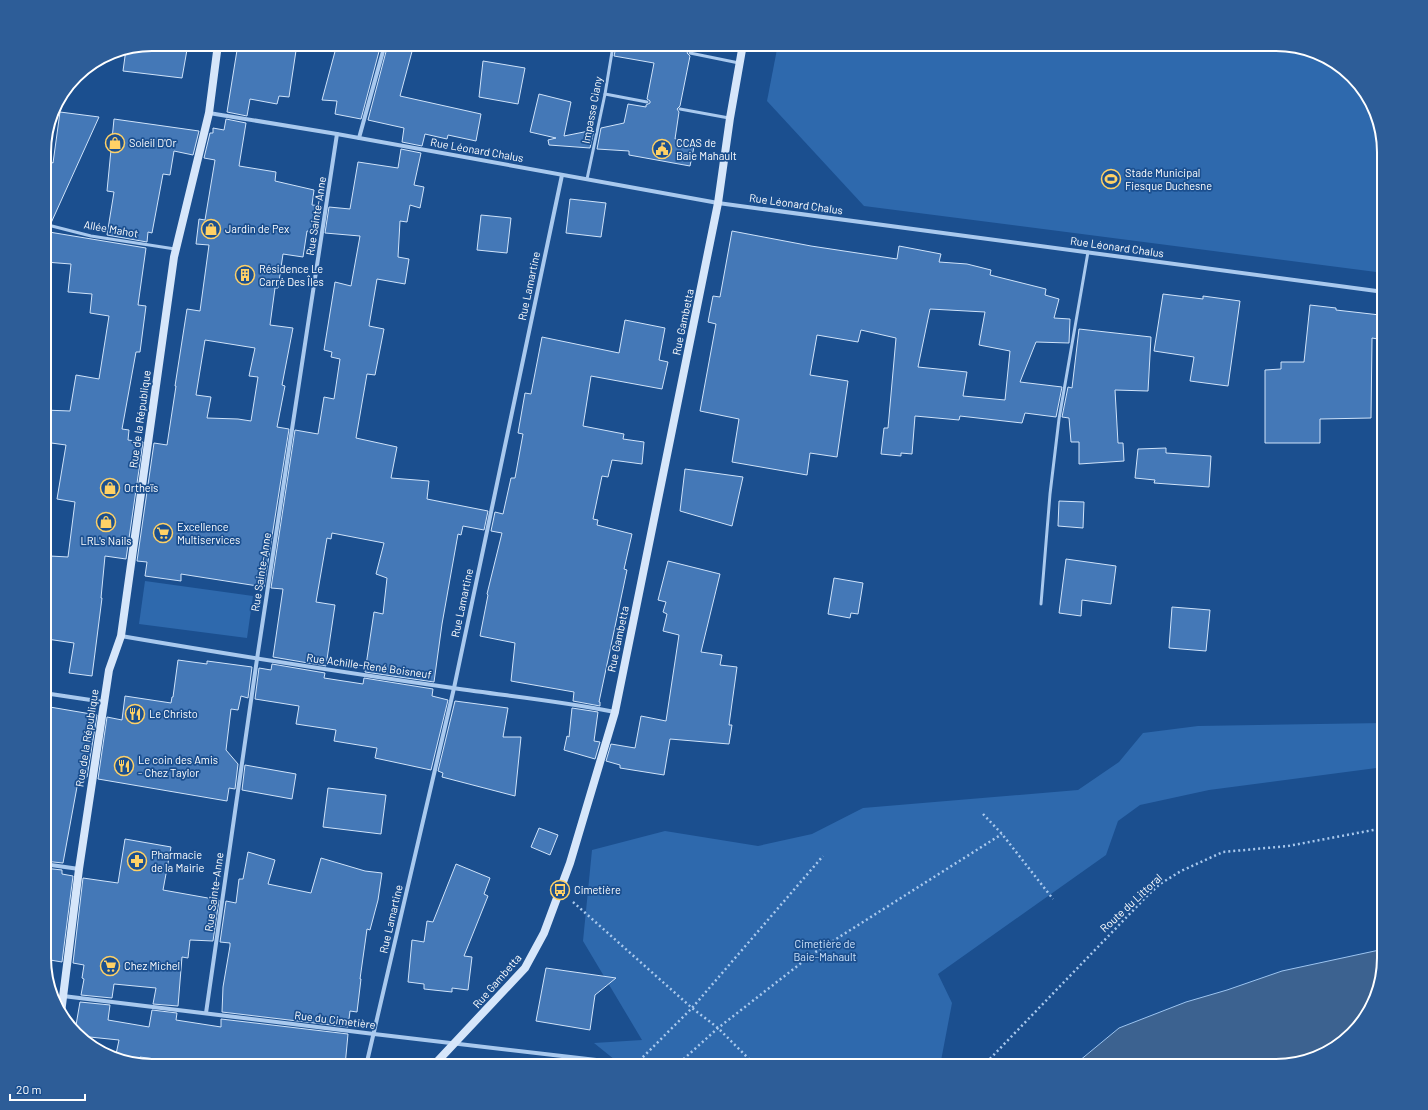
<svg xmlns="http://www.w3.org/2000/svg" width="1428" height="1110" font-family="Barlow,sans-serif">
	<rect width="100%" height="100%" fill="#1b4f8f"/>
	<!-- green -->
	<g fill="#2e69ad">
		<path d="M778,44H1276L1311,50L1342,66L1373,104L1384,152V273L864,206L767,101Z"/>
		<path d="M145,581L253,596L247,638L139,624Z"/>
		<path d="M1384,723V767L1209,790L1140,805L1118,821L1106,855L938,974L952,1003L940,1066H620V1064L594,1043L642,1040L583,941L592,850L665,831L758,846L812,834L863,808L1078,790L1119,762L1143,733L1198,726Z"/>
	</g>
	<!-- water -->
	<path fill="#3c6290" stroke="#9cc4f0" d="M1384,949V958L1378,993L1362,1024L1324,1055L1276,1066H1073L1119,1028L1186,1002L1227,990L1282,971Z"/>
	<!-- building -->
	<g fill="#4478b7" stroke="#cfe3fa" fill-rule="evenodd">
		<path d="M152,44H188L182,78L123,71L126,49Z"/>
		<path d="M238,44H297L289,97L279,96L277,104L250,99L247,116L227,112Z"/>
		<path d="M337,44H381L361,119L335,114L337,101L322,100Z"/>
		<path d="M388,44H414L400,96L481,114L476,141L448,135L447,139L425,134L422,146L402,142L404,128L368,120Z"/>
		<path d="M618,44H692L691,50L688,51L687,53L690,56L680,106L677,109L679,112L675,139L695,142L690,166L629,155V151L597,149L601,128L624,123L628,104L646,107V105L650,103V101L647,99L654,63L614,56L616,47Z"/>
		<path d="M483,61L525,68L518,104L479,97Z"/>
		<path d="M539,94L571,102L564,136L594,130L590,148L549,145L548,140L556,138L530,132Z"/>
		<path d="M60,112L99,117L51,223L44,221V159L53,163Z"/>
		<path d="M114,119L199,131L193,155L174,151L170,175L163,174L152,233L148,232L147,242L107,235L114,192L107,191Z"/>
		<path d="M226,119L246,123L239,166L276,172L275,181L314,190L312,205L322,206L318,232L307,231L303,257L283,254L278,288H275L270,325L293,328L282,385L285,386L277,427L289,429L264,587L181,574V581L145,576L147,562L137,561L154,443L167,445L176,386H175L187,309L200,311L209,245L196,244L199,219L205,220L215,160L204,158L210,133H213V128L224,130ZM205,340L255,348L249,376L258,377L251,421L238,419L207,418L211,397L196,395Z"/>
		<path d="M401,149L421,153L414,185L424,187L420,208L410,205L407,222L400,221L398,257L409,259L405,284L377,279L369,326L384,329L375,375L367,374L356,438L397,447L391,478L429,481L427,499L488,511L484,530L463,526L461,535L458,534L442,624L434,682L365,672L374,612L383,614L387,578L376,574L384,543L332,533L331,539L327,538L316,602L335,605L326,666L273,657L283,589L271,588L295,430L318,434L324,397L334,399L340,359L331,357L332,352L324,350L335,282L351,286L360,236L325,233L329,207L350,209L358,162L398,168Z"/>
		<path d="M570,199L606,203L601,237L566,233Z"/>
		<path d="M481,215L511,218L507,253L477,250Z"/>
		<path d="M732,231L811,246L897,259L899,246L941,254L939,262L967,264L991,270L990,275L1046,289L1045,295L1059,299L1054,318L1070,319L1069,343L1036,342L1020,382L1062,387L1056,417L1025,413L1022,423L960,416L959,420L915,416L912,454L901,453V456L881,454L884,428H888L896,338L861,330L858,342L817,335L810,375L848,381L837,457L810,453L807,475L732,462L739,419L700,411L716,324L708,322L713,296L720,297ZM930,309L985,312L979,345L1010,351L1005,400L963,396L967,372L918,367Z"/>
		<path d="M49,232L146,248L138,305L146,306L140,352H136L122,429L129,430L128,440L143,442L126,559L105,556L101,598H102L92,676L69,673L74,643L47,639L49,628L44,627V590H47L50,556L68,557L75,502L57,499L66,445L44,442V410L70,411L76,375L99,379L109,316L90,313L92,294L68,292L71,264L45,262Z"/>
		<path d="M1163,294L1203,299V296L1240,301L1228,386L1190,381L1194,357L1154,351Z"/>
		<path d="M1310,305L1336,308V310L1380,315L1378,339L1372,338L1371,418L1320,419V443H1265V370L1281,369V362H1304Z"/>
		<path d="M625,320L665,328L659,360L668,362L662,389L591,376L583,426L624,434L623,439L644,442L642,464L612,460L608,477L602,476L593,519L598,520L597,525L632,534L624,569L627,570L599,702H600V706L573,701L574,692L511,681L515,643L480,636L488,595L487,594L502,533L491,531L495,512L503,514L511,478H515L523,434L518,433L525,393L531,394L542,337L619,353Z"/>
		<path d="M1079,329L1151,337L1148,391L1115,390L1118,443H1123L1124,461L1079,464V442H1071L1069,418L1062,417L1068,387L1072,388Z"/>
		<path d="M1166,448V453L1211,456L1209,487L1154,483L1155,480L1135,478L1138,449Z"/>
		<path d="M685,469L743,477L732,526L680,511Z"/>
		<path d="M1059,501L1084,502L1083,528L1058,526Z"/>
		<path d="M1066,559L1116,566L1111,604L1082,600L1081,616L1059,613Z"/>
		<path d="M668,561L720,574L701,652L722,655L720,665L737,667L729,725H732L729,744L670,739L664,775L620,768V765L606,761L611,744L635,748L641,716L666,721L679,635L663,631L667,614L663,612L666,602L658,600Z"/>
		<path d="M834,578L863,583L858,614L851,613L850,618L828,614Z"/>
		<path d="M1172,607L1210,610L1206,651L1169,648Z"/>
		<path d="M178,660L207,664V661L252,667L248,698L241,696L238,710L231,709L226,750L238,764L235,789L229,788L227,801L98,779L107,717L122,720L125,696L171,703L172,697H173Z"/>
		<path d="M272,664L325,673L324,678L363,684L364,678L433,689L432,696L448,700L431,770L375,758L377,748L334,741L336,730L296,724L299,706L255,699L259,668L271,670Z"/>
		<path d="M455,701L508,708L503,737H521L515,796L442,777L443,773L438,771Z"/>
		<path d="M44,706L97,715L87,777L79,776L63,863L44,861Z"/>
		<path d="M572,708L598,712L594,741L600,742L595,759L564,750L567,736L569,737Z"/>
		<path d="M245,765L296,774L292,799L242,790Z"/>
		<path d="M328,788L386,795L381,834L323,827Z"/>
		<path d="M539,828L558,835L550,855L531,847Z"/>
		<path d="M125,839L171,847L163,890L219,900L213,941L190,940L188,958L182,957L178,1006L153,1004L156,988L114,984L112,998L81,995L84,979L82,978L84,965L73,963L83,878L118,883Z"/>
		<path d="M248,852L275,860L268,884L311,893L321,858L365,871L382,873L378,900L370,930L367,929L360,979H361L357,1012L350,1011L348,1027L222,1012L223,987L230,946V943L220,942L226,901L236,903L239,879H243Z"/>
		<path d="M456,864L490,878L484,894L488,896L464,956L472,957L468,990L452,988V992L424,989V984L408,982L412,940L424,942L427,921L433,922Z"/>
		<path d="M44,868L62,870V874L73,876L62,962L44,959Z"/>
		<path d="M546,968L616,978L595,995L590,1030L536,1021Z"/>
		<path d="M80,1002L110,1005L108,1020L149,1027L152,1010L177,1013L176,1020L221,1027V1019L348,1034L345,1066H186L178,1062L140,1057L139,1064L117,1060L115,1059L119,1040L80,1036L75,1031Z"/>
	</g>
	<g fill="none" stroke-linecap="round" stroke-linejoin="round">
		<!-- path -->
		<g stroke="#a9c9ee" stroke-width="2.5" stroke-dasharray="2 3" stroke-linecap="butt">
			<path d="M983,814L1002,834L1053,899"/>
			<path d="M573,902L692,1008L718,1028L756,1066"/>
			<path d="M619,1060H640L692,1008L823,856"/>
			<path d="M640,1060L644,1066"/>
			<path d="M676,1066L718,1028L814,953L1002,834"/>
			<path d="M983,1066L1147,896L1160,884L1181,871L1223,852L1288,846L1384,828"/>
		</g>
		<!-- lane -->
		<g stroke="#a9c9ee" stroke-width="3">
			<path d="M690,53L739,63"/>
			<path d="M605,94L647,102"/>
			<path d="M680,109L729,118"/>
			<path d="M587,179L605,94L613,46L615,44"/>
			<path d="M44,224L91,236L175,249"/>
			<path d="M1041,604L1050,494L1059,419L1088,252"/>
		</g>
		<!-- street -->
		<g stroke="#a9c9ee" stroke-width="4">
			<path d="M209,113L337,134L718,203L1384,292"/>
			<path d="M359,138L385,44"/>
			<path d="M121,636C232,655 342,672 453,688C507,696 561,701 615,712"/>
			<path d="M44,693L104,702"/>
			<path d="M44,864L79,869"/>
			<path d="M63,996L374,1034L605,1061"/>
			<path d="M206,1013L257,659L337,134"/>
			<path d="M366,1066L454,688L562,175"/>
		</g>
		<!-- secondary -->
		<g stroke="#d6e6fa" stroke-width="8">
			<path d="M61,1013L79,869L109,670L121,636L174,257L209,113L218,44"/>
			<path d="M433,1066L525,968L544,933L570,863L615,712L718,203L730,118L743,44"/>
		</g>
	</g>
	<!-- icons -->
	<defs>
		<symbol id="shop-ring" viewBox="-11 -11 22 22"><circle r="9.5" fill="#1b4f8f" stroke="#ffd166" stroke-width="1.5"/><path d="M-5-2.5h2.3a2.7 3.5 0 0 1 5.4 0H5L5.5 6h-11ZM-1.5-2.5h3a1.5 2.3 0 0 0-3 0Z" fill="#ffd166"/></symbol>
		<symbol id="civic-ring" viewBox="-11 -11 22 22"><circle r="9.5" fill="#1b4f8f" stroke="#ffd166" stroke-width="1.5"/><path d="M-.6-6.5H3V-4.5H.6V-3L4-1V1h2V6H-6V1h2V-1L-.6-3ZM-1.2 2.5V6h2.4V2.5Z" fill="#ffd166"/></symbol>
		<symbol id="stadium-ring" viewBox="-11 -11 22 22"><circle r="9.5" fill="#1b4f8f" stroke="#ffd166" stroke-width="1.5"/><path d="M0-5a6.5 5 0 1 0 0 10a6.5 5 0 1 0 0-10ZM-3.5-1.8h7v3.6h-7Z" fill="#ffd166"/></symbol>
		<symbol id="building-ring" viewBox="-11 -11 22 22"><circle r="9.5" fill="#1b4f8f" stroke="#ffd166" stroke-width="1.5"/><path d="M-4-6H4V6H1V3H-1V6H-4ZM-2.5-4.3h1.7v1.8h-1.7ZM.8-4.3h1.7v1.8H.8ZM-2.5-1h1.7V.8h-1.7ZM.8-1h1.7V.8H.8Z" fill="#ffd166"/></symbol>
		<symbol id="supermarket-ring" viewBox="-11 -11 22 22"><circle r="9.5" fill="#1b4f8f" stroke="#ffd166" stroke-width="1.5"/><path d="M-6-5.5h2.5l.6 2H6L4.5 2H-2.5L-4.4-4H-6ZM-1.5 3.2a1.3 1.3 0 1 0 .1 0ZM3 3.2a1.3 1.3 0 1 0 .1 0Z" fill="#ffd166"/></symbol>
		<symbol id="restaurant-ring" viewBox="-11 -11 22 22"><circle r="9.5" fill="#1b4f8f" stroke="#ffd166" stroke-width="1.5"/><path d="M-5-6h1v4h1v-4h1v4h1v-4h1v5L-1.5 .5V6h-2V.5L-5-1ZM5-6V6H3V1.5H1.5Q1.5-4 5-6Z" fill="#ffd166"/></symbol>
		<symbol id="pharmacy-ring" viewBox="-11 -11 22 22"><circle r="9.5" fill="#1b4f8f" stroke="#ffd166" stroke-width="1.5"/><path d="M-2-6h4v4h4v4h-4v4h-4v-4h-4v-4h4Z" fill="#ffd166"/></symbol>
		<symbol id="bus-ring" viewBox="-11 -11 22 22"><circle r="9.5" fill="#1b4f8f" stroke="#ffd166" stroke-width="1.5"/><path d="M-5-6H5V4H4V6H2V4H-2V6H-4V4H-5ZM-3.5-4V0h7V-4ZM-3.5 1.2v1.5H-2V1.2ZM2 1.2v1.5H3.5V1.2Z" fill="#ffd166"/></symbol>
	</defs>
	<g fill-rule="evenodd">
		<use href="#shop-ring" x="104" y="132" width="22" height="22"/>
		<use href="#civic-ring" x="651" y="138" width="22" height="22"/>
		<use href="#stadium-ring" x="1100" y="168" width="22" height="22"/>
		<use href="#shop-ring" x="200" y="218" width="22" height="22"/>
		<use href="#building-ring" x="234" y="264" width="22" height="22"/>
		<use href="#shop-ring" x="99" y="477" width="22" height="22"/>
		<use href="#shop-ring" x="95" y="511" width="22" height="22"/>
		<use href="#supermarket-ring" x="152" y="522" width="22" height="22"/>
		<use href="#restaurant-ring" x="124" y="703" width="22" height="22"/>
		<use href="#restaurant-ring" x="113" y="755" width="22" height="22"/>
		<use href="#pharmacy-ring" x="126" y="850" width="22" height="22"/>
		<use href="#bus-ring" x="549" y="879" width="22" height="22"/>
		<use href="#supermarket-ring" x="99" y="955" width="22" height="22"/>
	</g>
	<g text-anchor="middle" stroke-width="3.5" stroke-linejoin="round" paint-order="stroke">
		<!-- street labels -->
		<g font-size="11" fill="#fff" stroke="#1b4f8f">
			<text transform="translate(592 110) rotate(-79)" y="4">Impasse Ciany</text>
			<text transform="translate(477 150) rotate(10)" y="4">Rue Léonard Chalus</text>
			<text transform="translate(796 204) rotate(8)" y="4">Rue Léonard Chalus</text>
			<text transform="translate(316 216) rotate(-81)" y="4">Rue Sainte-Anne</text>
			<text transform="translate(111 229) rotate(10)" y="4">Allée Mahot</text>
			<text transform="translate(1117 247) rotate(8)" y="4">Rue Léonard Chalus</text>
			<text transform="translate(529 286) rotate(-78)" y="4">Rue Lamartine</text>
			<text transform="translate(683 322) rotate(-78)" y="4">Rue Gambetta</text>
			<text transform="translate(140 419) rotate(-82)" y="4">Rue de la République</text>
			<text transform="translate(261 572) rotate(-81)" y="4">Rue Sainte-Anne</text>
			<text transform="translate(462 603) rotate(-78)" y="4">Rue Lamartine</text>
			<text transform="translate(618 639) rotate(-78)" y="4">Rue Gambetta</text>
			<text transform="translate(369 666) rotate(8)" y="4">Rue Achille-René Boisneuf</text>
			<text transform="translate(87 738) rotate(-81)" y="4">Rue de la République</text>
			<text transform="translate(214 892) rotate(-82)" y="4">Rue Sainte-Anne</text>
			<text transform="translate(1131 903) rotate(-43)" y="4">Route du Littoral</text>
			<text transform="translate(391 919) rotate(-77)" y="4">Rue Lamartine</text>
			<text transform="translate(497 981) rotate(-49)" y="4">Rue Gambetta</text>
			<text transform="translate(335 1020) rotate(7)" y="4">Rue du Cimetière</text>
		</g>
		<!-- poi labels -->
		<g font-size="11" fill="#fff" stroke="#1b4f8f" text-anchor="start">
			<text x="129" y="147">Soleil D'Or</text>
			<text x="676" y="147">CCAS de<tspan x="676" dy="13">Baie Mahault</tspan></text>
			<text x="1125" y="177">Stade Municipal<tspan x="1125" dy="13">Fiesque Duchesne</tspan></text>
			<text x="225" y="233">Jardin de Pex</text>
			<text x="259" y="273">Résidence Le<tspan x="259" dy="13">Carrė Des Îles</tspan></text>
			<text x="124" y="492">Ortheïs</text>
			<text x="177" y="531">Excellence<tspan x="177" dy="13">Multiservices</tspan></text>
			<text x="106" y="545" text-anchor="middle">LRL's Nails</text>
			<text x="149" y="718">Le Christo</text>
			<text x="138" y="764">Le coin des Amis<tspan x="138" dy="13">- Chez Taylor</tspan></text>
			<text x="151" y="859">Pharmacie<tspan x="151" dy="13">de la Mairie</tspan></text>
			<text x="574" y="894">Cimetière</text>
			<text x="124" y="970">Chez Michel</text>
		</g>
		<!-- park labels -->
		<g font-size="11" fill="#cfe3fa" stroke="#1b4f8f">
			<text x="825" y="948">Cimetière de<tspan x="825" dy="13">Baie-Mahault</tspan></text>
		</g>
	</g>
	<!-- crop -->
	<path d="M0 0H1428V1110H0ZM152 51H1276A101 101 0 0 1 1377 152V958A101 101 0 0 1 1276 1059H152A101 101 0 0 1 51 958V152A101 101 0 0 1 152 51Z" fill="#2d5d98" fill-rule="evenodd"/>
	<path fill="none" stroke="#fff" stroke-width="2" d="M152 51H1276A101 101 0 0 1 1377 152V958A101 101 0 0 1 1276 1059H152A101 101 0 0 1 51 958V152A101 101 0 0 1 152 51Z"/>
	<!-- scale -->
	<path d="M10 1094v6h75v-6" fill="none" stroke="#ffffff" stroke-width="2"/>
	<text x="16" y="1094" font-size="12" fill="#ffffff" stroke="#1b4f8f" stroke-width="3" paint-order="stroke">20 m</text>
</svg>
